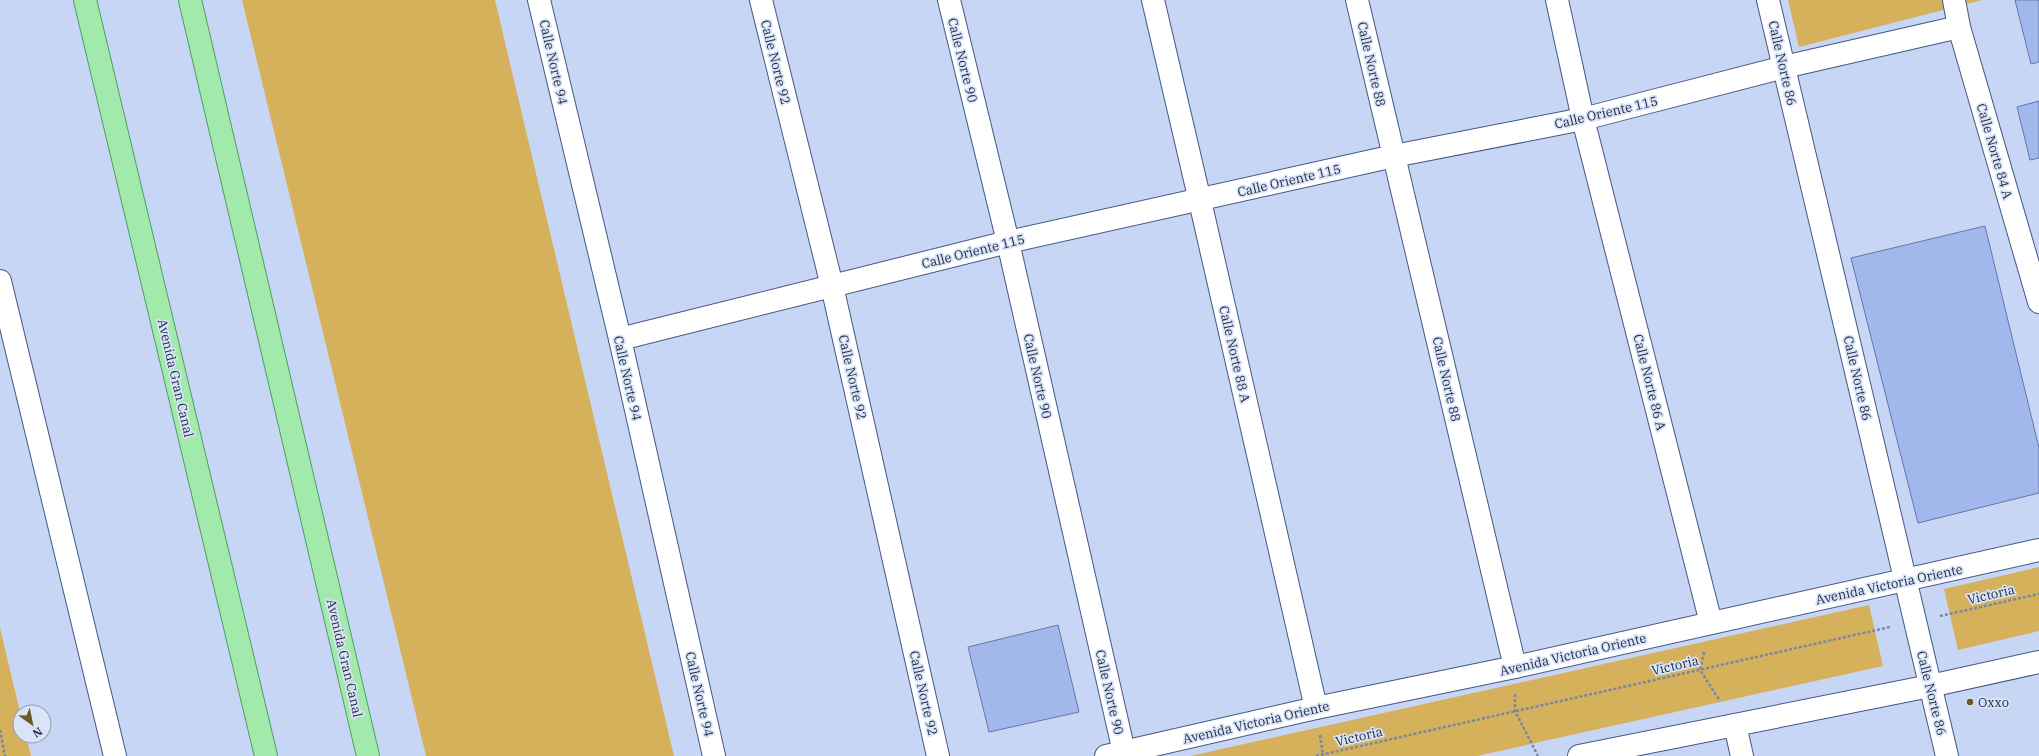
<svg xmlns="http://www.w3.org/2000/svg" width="2039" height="756" font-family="'IBM Plex Serif',serif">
	<rect width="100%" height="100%" fill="#c8d6f6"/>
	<!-- green -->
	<g fill="#d6b15c">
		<path d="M242,0H495L674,756H426Z"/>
		<path d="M1788,0H1982L1799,47Z"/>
		<path d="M2039,567V631L1958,650L1944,589Z"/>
		<path d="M1869,605L1883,666L1477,756H1190Z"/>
		<path d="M0,628L20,712V736H26L31,756H0Z"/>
	</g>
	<!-- building -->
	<g fill="#a2b8ec" stroke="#6377a7">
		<path d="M2015,0H2039V62L2031,64Z"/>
		<path d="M2039,101V158L2030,160L2017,107Z"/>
		<path d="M1985,226L2039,448V493L1918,523L1851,258Z"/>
		<path d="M1058,625L1079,712L989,732L968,647Z"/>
	</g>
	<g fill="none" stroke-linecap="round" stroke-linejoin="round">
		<defs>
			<g id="minor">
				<path d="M539,0L620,339L714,756"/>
				<path d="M761,0L832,286L938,756"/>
				<path d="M949,0L1008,242L1124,752"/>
				<path d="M1153,0L1200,201L1316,708"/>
				<path d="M1357,0L1515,667"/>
				<path d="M1557,0L1583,119L1711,623"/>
				<path d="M1768,0L1947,756"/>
				<path d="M1954,0L1959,27L2039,302"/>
				<path d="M0,281L115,756"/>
				<path d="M620,339L1008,242L1394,156L1583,119L1784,67L1959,27"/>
				<path d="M1735,725L1742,756"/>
				<path d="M1106,756L1316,708L1515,667L2039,550"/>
				<path d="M1579,756L1930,686L2039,662"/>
			</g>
			<g id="major">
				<path d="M85,0L266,756"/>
				<path d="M190,0L368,756"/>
			</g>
		</defs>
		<!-- minor casing -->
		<use href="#minor" stroke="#445785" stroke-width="24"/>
		<!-- major casing -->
		<use href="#major" stroke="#4e9e64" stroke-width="24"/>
		<!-- path -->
		<g stroke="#7b87a2" stroke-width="2.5" stroke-dasharray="3 2" stroke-linecap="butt">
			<path d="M1940,616L2039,594"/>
			<path d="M1704,652L1700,670L1720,701"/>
			<path d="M1515,694V711L1538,756"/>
			<path d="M0,730L5,756"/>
			<path d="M1320,735L1323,755"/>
			<path d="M1316,756L1890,627"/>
		</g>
		<!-- minor -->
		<use href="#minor" stroke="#fff" stroke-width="22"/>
		<!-- major -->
		<use href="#major" stroke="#a2e9ac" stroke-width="22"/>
	</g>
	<!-- markers -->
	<circle fill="#6c5726" stroke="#dae4f9" stroke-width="1.5" cx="1970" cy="702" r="4"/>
	<g text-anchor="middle" stroke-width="3.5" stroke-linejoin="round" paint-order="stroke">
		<!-- street labels -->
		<g font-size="13" fill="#252e43" stroke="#dae4f9">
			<text transform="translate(963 60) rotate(76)" y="5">Calle Norte 90</text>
			<text transform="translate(554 62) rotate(77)" y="5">Calle Norte 94</text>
			<text transform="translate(776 62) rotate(76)" y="5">Calle Norte 92</text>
			<text transform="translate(1783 63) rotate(77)" y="5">Calle Norte 86</text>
			<text transform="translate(1372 64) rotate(77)" y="5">Calle Norte 88</text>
			<text transform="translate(1606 112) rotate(-13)" y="5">Calle Oriente 115</text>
			<text transform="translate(1995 151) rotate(74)" y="5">Calle Norte 84 A</text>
			<text transform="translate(1289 180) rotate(-13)" y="5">Calle Oriente 115</text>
			<text transform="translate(973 251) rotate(-14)" y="5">Calle Oriente 115</text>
			<text transform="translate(1235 354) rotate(77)" y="5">Calle Norte 88 A</text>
			<text transform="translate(1038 376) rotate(77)" y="5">Calle Norte 90</text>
			<text transform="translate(853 377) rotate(77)" y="5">Calle Norte 92</text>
			<text transform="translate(176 378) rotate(77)" y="5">Avenida Gran Canal</text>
			<text transform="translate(628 378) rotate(77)" y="5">Calle Norte 94</text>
			<text transform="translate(1858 378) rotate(77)" y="5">Calle Norte 86</text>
			<text transform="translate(1447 379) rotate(77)" y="5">Calle Norte 88</text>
			<text transform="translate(1650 382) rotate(76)" y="5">Calle Norte 86 A</text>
			<text transform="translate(1889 584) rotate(-12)" y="5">Avenida Victoria Oriente</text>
			<text transform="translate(1991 594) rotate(-13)" y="5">Victoria</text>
			<text transform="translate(1573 654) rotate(-13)" y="5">Avenida Victoria Oriente</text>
			<text transform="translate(345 658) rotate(77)" y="5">Avenida Gran Canal</text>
			<text transform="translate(1675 665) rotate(-13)" y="5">Victoria</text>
			<text transform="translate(1110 692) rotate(77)" y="5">Calle Norte 90</text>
			<text transform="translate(924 693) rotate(77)" y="5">Calle Norte 92</text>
			<text transform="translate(1932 693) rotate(76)" y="5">Calle Norte 86</text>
			<text transform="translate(700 694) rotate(77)" y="5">Calle Norte 94</text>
			<text transform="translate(1256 722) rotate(-13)" y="5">Avenida Victoria Oriente</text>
			<text transform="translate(1359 736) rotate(-13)" y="5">Victoria</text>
		</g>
		<!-- poi labels -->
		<g font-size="13" fill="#252e43" stroke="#dae4f9" text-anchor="start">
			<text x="1978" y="707">Oxxo</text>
		</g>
	</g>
	<!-- north arrow -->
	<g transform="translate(32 724) rotate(147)"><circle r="19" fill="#dae4f9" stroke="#929bb0"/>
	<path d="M0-3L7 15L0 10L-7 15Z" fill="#6c5726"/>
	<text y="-6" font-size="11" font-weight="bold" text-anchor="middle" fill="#252e43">N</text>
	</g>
</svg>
